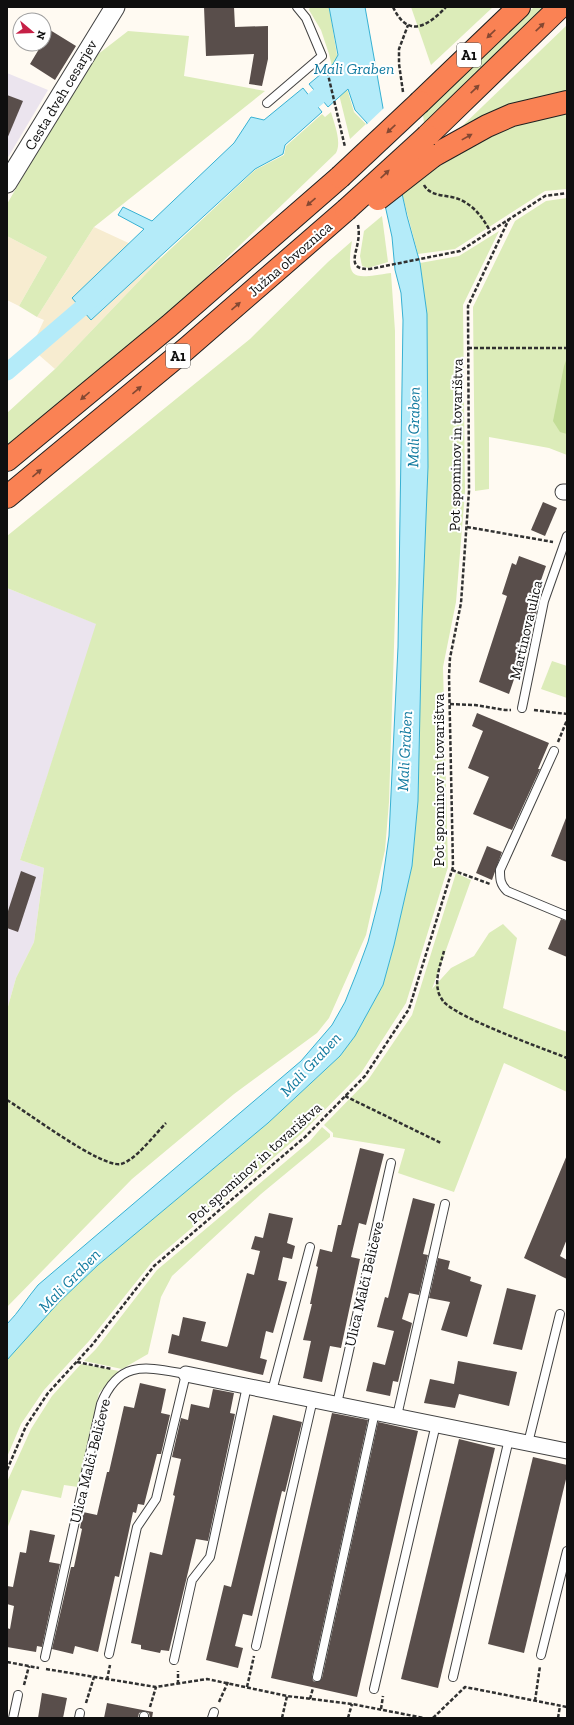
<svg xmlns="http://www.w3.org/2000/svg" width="574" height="1725" font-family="'Zilla Slab',serif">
	<rect width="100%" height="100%" fill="#fffaf2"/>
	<!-- industrial -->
	<g fill="#ebe4ee">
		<path d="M7,73L48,90L7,159Z"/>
		<path d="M7,588L97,624L20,860L44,868L34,942L16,978L7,1010Z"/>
	</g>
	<!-- farmland -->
	<g fill="#f7ecd0">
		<path d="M94,227L161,258L55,369L31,348L44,320L37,317Z"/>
		<path d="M7,236L47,257L19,306L7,300Z"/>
	</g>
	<!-- green -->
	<g fill="#dcecb9">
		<path d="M310,7H329L337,55L354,112L366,124L350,139L329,54L321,30L309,10Z"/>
		<path d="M411,7H493L431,65Z"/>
		<path d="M534,7H545L424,123L423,115Z"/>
		<path d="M567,25V95L458,130Z"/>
		<path d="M128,31L189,36L184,76L265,91L94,227L37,317L19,306L47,257L7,236V204L68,99L97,55Z"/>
		<path d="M331,112C334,123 342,142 336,153L162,320L7,449V413L55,369L161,258L255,170L284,155L286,146L322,114L325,117Z"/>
		<path d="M567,112V189L545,191L455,249L418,254L401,190L489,136L521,124Z"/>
		<path d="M567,198V455L549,448L489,437V489L475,491L473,307L515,221L546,201Z"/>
		<path d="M382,216L388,262L368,268L362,266L360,256L364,231Z"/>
		<path d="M499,231L463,305L465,492L456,602L443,667L448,867L406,1003L361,1073L301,1134L152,1262L89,1341L44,1390L21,1424L7,1457V1360L9,1357L59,1302L98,1265L268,1123L340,1056L355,1036L383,985L394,945L412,866L418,801L422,620L428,467L427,314L420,263L459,256Z"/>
		<path d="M352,241C345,283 355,278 391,273L395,331L396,584L389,802L385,850L366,935L329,1018L317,1033L234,1094L132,1179L7,1307V1010L16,978L34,942L44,868L20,860L96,624L7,588V536L250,339L328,262Z"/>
		<path d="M552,661L567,666V698L541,689Z"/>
		<path d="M456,873L471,880L432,989L451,968L474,956L489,933L503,924L517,938L503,1008L567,1032V1092L504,1063L454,1192L398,1173L405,1149L333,1137V1133L324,1125L368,1080L412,1015Z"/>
		<path d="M322,1127L330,1134V1137L261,1194L172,1276L161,1297L148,1354L122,1369L84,1361L96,1349L157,1270L310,1141Z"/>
		<path d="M81,1364L119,1371L99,1393L78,1487L64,1485L61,1498L22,1490L7,1529V1482L31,1429L52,1396Z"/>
	</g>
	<!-- forest -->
	<path fill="#c3dd97" d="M567,358V434L560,432L553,421L564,366Z"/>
	<!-- water -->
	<g fill="#b4ebf9" stroke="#37b1d3">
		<path d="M329,7H365L383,108L407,216L420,263L427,314L428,467L422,620L418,801L412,866L394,945L383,985L355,1036L340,1056L268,1123L98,1265L59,1302L7,1360V1324C19,1312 27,1298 38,1285L301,1061L332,1025L345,1002L357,972L368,942L381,891L389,836L398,647L403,320L401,293L395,270L392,237L367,123L355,110L348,89L328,107L309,84L333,64L338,55Z"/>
		<path d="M303,88L322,112L285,145L283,154L255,169L91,320L72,298L144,229L118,215L123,207L152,221L234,143L251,117L264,120Z"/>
	</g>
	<!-- pier -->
	<path fill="#fffaf2" d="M385,107L403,191L383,207L365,126Z"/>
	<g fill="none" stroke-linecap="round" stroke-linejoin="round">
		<!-- canal -->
		<g stroke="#b4ebf9" stroke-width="17">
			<path d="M296,115L337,81"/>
			<path d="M7,372L98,294"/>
		</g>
	</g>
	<!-- building -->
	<g fill="#594e4b">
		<path d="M204,7H234L235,27L268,26V59L262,86L249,84L254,54L206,56Z"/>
		<path d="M50,30L76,46L55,80L30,64L42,44H44Z"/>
		<path d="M7,95L23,101L7,139Z"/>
		<path d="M543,502L557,508L545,536L531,530Z"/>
		<path d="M519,556L546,566L533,603L538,605L534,620L509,694L479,682L507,596L502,594L512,563L516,565Z"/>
		<path d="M477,713L549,743L538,769H540L512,830L473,814L489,777L468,768L483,731L472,726Z"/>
		<path d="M566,818H567V862L551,856Z"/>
		<path d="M487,846L502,852L492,880L476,873Z"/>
		<path d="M21,871L36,877L18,932L7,928V914Z"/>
		<path d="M561,919L567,921V957L548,949Z"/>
		<path d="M360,1148L384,1154L366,1225L359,1223L351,1257L360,1259L341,1348L330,1346L322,1382L303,1378L311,1341L303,1340L312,1304H310L318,1267L316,1266L320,1249L332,1252L338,1225H341Z"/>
		<path d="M567,1155V1239L560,1256L567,1260V1279L524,1258Z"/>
		<path d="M413,1198L435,1204L423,1254L428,1255L419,1295L409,1293L402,1319L412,1323L398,1382L393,1381L390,1396L366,1391L373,1362L385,1365L394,1331L377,1327L385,1297L388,1298Z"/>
		<path d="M269,1213L293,1218L287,1243L295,1246L292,1259L283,1257L278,1280L287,1282L273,1333L266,1331L260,1358L267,1360L263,1375L168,1353L172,1334L179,1336L183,1317L206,1322L201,1341L227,1347L228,1345L247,1273L254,1275L260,1251L251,1249L255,1236L263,1238Z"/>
		<path d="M438,1258L450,1261L448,1269L471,1277L470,1281L482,1285L467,1337L441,1330L450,1302L429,1298Z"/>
		<path d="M507,1288L536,1295L522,1350L493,1344Z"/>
		<path d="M458,1361L517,1372L509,1406L459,1394L455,1408L424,1403L430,1379L454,1384Z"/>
		<path d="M140,1383L166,1389L161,1413L170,1415L161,1454H157L144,1505L138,1504L136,1513L133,1512L119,1577L115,1576L98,1652L75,1646L73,1654L52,1649L71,1567H74L82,1529L80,1528L83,1512L97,1515L107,1472H109L124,1406L134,1408Z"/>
		<path d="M213,1389L234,1393L230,1413L235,1414L208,1541L196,1539L169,1651L161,1650L160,1653L141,1649V1645L131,1643L150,1552L162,1555L175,1496L173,1495L181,1459L172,1457L181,1418L188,1420L191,1404L209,1408Z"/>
		<path d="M332,1413L368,1420L312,1676L313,1681L316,1682L322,1678L378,1422L418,1431L357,1697L271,1678Z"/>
		<path d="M273,1415L302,1422L285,1492L282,1491L252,1616L243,1614L235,1646L243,1648L238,1668L206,1660L224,1585L231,1587Z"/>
		<path d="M459,1439L495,1448L438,1688L401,1679Z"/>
		<path d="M533,1457L567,1465V1475L524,1653L488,1644Z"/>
		<path d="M30,1530L55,1535L49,1562L60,1564L42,1647L37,1646L36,1652L7,1647V1628L10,1629L14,1606L7,1604V1586L13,1587L20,1552L26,1553Z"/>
		<path d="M42,1693L67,1698L63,1718H38Z"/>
		<path d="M107,1703L153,1712L152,1718H150L149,1713L144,1711L139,1713L138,1718H104Z"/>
	</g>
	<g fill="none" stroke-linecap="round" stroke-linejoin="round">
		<defs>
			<g id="service">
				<path d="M267,103L322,56L306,18L297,7"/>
				<path d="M522,708L544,601L567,536"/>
				<path d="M554,751L500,870C500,879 500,884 507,891L567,916"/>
				<path d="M272,1391L310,1247"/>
				<path d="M337,1404L391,1163"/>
				<path d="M397,1416L445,1204"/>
				<path d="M528,1443L560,1314"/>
				<path d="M256,1646L313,1399"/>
				<path d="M541,1655L567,1551"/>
				<path d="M45,1657L101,1404C119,1359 146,1367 186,1374L156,1499L137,1527L109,1654"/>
				<path d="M174,1660L192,1580L210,1557L247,1386"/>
				<path d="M317,1677L375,1412"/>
				<path d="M453,1677L509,1439"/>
				<path d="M374,1689L436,1424"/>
				<path d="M13,1718L18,1695"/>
				<path d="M79,1718L80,1713"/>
				<path d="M144,1718V1716"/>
				<path d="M212,1718L214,1712"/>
			</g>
			<g id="minor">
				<path d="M563,492H567"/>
				<path d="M186,1374L567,1451"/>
			</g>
			<path id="tertiary" d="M7,183L115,7"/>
			<g id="motorway">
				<path d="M420,102L519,7"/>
				<path d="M427,136L560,7"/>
				<path d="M433,156L487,126L512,115L567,102"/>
				<path d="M7,460L169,326L340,177"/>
				<path d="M7,497L186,349L346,210"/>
			</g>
		</defs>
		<!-- service casing -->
		<use href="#service" stroke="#424242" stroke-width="10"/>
		<!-- minor casing -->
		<use href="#minor" stroke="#424242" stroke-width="17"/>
		<!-- tertiary casing -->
		<use href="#tertiary" stroke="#424242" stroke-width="21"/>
		<!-- motorway casing -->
		<use href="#motorway" stroke="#202020" stroke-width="24"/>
		<!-- path -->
		<g stroke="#313131" stroke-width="2.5" stroke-dasharray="4 2" stroke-linecap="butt">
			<path d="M393,7C408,39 428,26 446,7"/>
			<path d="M326,66L345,147"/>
			<path d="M403,92L399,64V49L408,25"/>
			<path d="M424,185C431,198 449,194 461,200C475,207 483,218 490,231"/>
			<path d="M358,225C359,230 359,236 358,241C356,255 347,270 370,269L460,251L545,196L567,193"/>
			<path d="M468,348H567"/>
			<path d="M467,527L553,542"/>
			<path d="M450,704L475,705L505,710H511"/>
			<path d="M534,710L567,714"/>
			<path d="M558,742L567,720"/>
			<path d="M452,870L490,884"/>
			<path d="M444,951C441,963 435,978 438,990C438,993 441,998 443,1001C457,1018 542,1048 567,1058"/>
			<path d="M345,1096L441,1143"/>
			<path d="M7,1100C27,1112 101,1168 121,1164C136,1160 155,1134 166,1123"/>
			<path d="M77,1362L112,1369"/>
			<path d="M7,1470L26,1426L48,1393L92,1345L154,1266L305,1137L365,1076L409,1009L453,867L449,676L450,658L461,603L469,491L468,306L509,219"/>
			<path d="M7,1662L39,1668"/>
			<path d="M46,1669L156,1687L207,1679L287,1696L352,1704L424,1718"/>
			<path d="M107,1680L110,1665"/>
			<path d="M178,1684V1671"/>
			<path d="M24,1685L29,1666"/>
			<path d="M247,1687L254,1656"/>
			<path d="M310,1699L313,1688"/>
			<path d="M535,1701L540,1666"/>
			<path d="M219,1702L228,1682"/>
			<path d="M86,1703L94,1677"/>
			<path d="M150,1707L156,1687"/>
			<path d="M381,1709L383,1696"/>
			<path d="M282,1718L287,1696"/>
			<path d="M348,1718L352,1704"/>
			<path d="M433,1718L465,1687L567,1707"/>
			<path d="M558,1718L560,1706"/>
		</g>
		<!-- service -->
		<use href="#service" stroke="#fff" stroke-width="8"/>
		<!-- minor -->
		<use href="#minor" stroke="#fff" stroke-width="15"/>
		<!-- tertiary -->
		<use href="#tertiary" stroke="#fff" stroke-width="19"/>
		<!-- motorway -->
		<use href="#motorway" stroke="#fa8254" stroke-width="22"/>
		<defs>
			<g id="motorway-bridge">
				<path d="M340,177L420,102"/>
				<path d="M378,199L433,156"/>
				<path d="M346,210L427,136"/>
			</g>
		</defs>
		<!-- motorway-bridge casing -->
		<use href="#motorway-bridge" stroke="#202020" stroke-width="24" stroke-linecap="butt"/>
		<!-- motorway-bridge -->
		<use href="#motorway-bridge" stroke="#fa8254" stroke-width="22"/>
	</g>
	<!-- one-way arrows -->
	<defs><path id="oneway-solid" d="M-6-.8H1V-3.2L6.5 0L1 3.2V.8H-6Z"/></defs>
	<g fill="#844832">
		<use href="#oneway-solid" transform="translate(540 27) rotate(-44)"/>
		<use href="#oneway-solid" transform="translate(491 34) rotate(136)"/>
		<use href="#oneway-solid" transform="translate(475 89) rotate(-44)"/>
		<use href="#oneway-solid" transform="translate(391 129) rotate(137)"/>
		<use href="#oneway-solid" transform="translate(467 137) rotate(-29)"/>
		<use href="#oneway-solid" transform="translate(385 174) rotate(-43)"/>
		<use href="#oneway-solid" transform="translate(311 202) rotate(139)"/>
		<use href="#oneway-solid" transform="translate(236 306) rotate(-41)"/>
		<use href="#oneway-solid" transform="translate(137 390) rotate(-40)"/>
		<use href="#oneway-solid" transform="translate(85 396) rotate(140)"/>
		<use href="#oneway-solid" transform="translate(37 473) rotate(-40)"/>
	</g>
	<g text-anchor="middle" stroke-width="4" stroke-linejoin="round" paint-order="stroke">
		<!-- shield labels -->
		<g fill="#fff" stroke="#575757" stroke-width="1">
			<rect x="457" y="43" width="24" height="24" rx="3"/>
			<rect x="166" y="344" width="24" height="24" rx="3"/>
		</g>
		<g font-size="14" font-weight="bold" fill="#0f0f0f">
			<text x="469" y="60">A1</text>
			<text x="178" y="361">A1</text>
		</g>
		<!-- street labels -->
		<g font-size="15" fill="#0f0f0f" stroke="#fff">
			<text transform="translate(61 95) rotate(-59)" y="5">Cesta dveh cesarjev</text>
			<text transform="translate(290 259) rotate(-41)" y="5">Južna obvoznica</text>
			<text transform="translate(456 445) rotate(-89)" y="5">Pot spominov in tovarištva</text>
			<text transform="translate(526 630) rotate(-77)" y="5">Martinova ulica</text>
			<text transform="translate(439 780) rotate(-90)" y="5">Pot spominov in tovarištva</text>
			<text transform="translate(255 1163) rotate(-42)" y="5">Pot spominov in tovarištva</text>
			<text transform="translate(364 1284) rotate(-77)" y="5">Ulica Malči Beličeve</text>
			<text transform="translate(90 1461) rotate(-76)" y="5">Ulica Malči Beličeve</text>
		</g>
		<!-- water labels -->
		<g font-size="16" font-style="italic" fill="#127ba0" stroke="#fff">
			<text x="354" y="74">Mali Graben</text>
			<text transform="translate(413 427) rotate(-89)" y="6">Mali Graben</text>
			<text transform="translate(404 751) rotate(-87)" y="6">Mali Graben</text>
			<text transform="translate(310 1064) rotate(-47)" y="6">Mali Graben</text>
			<text transform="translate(69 1280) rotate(-46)" y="6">Mali Graben</text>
		</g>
	</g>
	<!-- border -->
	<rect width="574" height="1725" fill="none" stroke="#0f0f0f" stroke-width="16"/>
	<!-- north arrow -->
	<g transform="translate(32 32) rotate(109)"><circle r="19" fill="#ffffff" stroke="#9f9f9f"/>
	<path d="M0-3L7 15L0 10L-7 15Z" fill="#c62046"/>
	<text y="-6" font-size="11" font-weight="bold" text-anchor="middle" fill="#0f0f0f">N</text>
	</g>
</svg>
